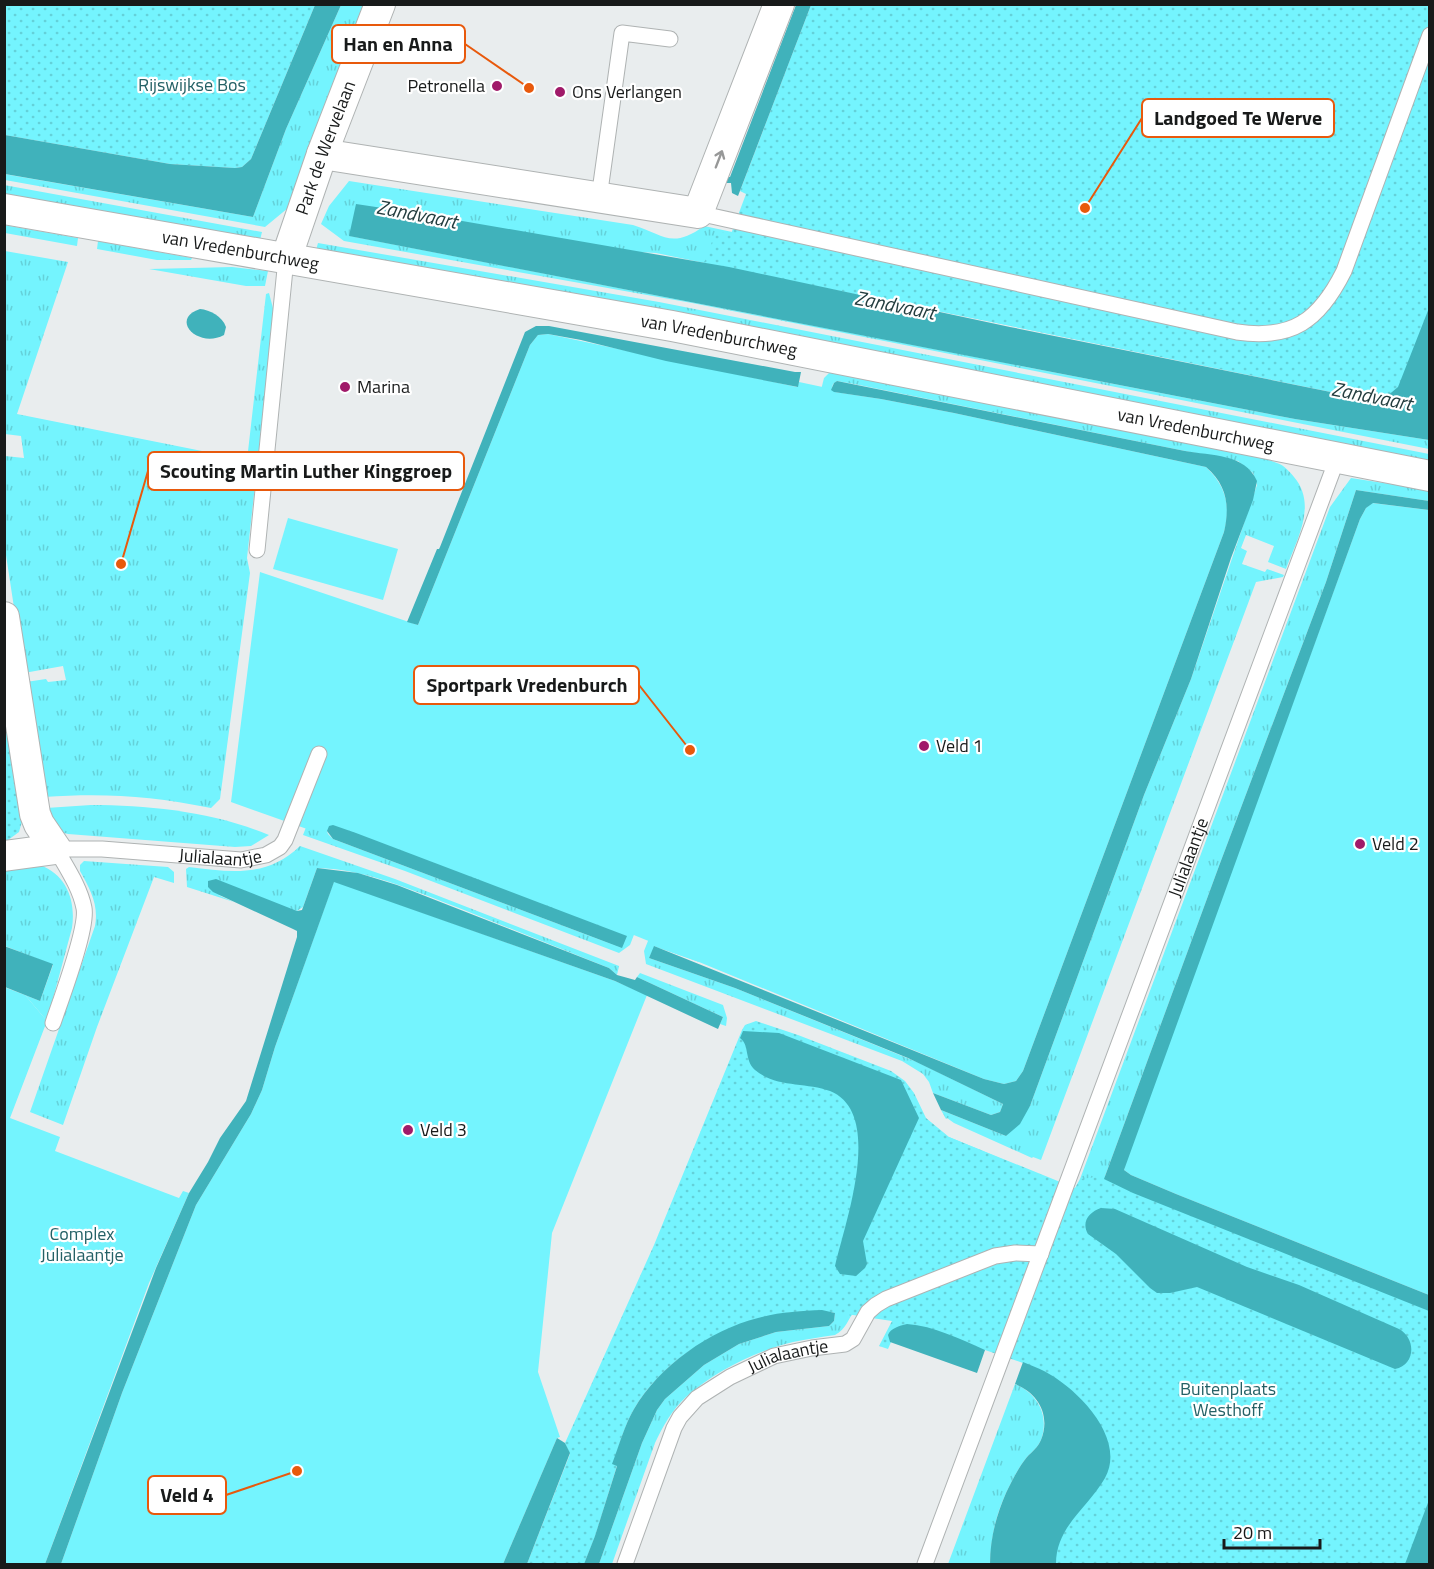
<svg xmlns="http://www.w3.org/2000/svg" width="1434" height="1569" font-family="'Titillium Web',sans-serif">
	<defs>
		<pattern id="grass-tufts" width="24" height="20" patternUnits="userSpaceOnUse" patternTransform="scale(1.5)"><rect width="24" height="20" fill="#74f4fe"/><path d="M3 7l-1-3M5 7V3M7 7l1-3M15 17l-1-3M17 17v-4M19 17l1-3" fill="none" stroke="#64d1d9"/></pattern>
		<pattern id="park-dots" width="8" height="8" patternUnits="userSpaceOnUse" patternTransform="scale(1.5)"><rect width="8" height="8" fill="#74f4fe"/><path d="M2 2h.1M6 6h.1" fill="none" stroke="#64d1d9" stroke-width="1.8" stroke-linecap="round"/></pattern>
	</defs>
	<rect width="100%" height="100%" fill="#e9edee"/>
	<!-- grass -->
	<g fill="url(#grass-tufts)" fill-rule="evenodd">
		<path d="M341,5H369L288,208L265,227L5,180L4,174L253,217L286,129Z"/>
		<path d="M349,181L633,225C663,234 671,250 704,226L919,272L1372,400L656,253L350,236L1295,419L1429,440V449L692,303L344,241L321,224L329,206Z"/>
		<path d="M4,185L262,232L260,240L5,195Z"/>
		<path d="M4,225L78,238L77,246L5,233Z"/>
		<path d="M98,241L192,258L191,260H157L97,249Z"/>
		<path d="M318,243L659,302L1429,454V460L316,250Z"/>
		<path d="M5,251L68,262L17,414L247,460L266,294L269,293L274,312L247,558L250,573L220,799L211,808C150,796 106,793 44,797L26,682L46,679L48,682L66,680L63,666L24,673L4,542L5,456L24,458L21,436L5,434Z"/>
		<path d="M232,267L268,271L265,286H246L149,269Z"/>
		<path d="M831,371L1223,449C1240,453 1260,456 1277,463C1284,465 1290,472 1294,477C1318,505 1296,541 1286,569L1268,562L1274,546L1246,535L1241,548L1247,551L1242,564L1265,572L1267,569L1284,575L1283,577L1256,582L1041,1160L1033,1157L1032,1158L954,1123L947,1118L946,1119L941,1110L1006,1136L1030,1106L1144,795L1191,679L1257,485L1253,473L1238,461L1185,451L854,384L837,381L833,384L699,962L655,946L649,958L735,988L917,1062L1003,1104L1000,1112L991,1115L933,1093L929,1082L923,1074L902,1061L646,964L644,951L661,908L818,402L824,378Z"/>
		<path d="M1351,478L1429,490V501L1356,490L1326,582L1219,866L1104,1179H1080L1330,507Z"/>
		<path d="M319,794L637,927L630,945L619,953L405,871L303,835ZM327,831L622,948L333,839L328,834Z"/>
		<path d="M91,805C150,805 214,812 269,835L251,846L235,847L68,834L64,833L46,808Z"/>
		<path d="M300,846L395,879L619,966L617,975L609,968C559,948 509,928 459,908C414,891 366,869 317,868L303,907L297,911L218,895L234,902L187,887L186,869L189,867C231,872 267,878 300,846Z"/>
		<path d="M84,861L168,867L174,872V883L154,877L97,1027L63,1125L30,1112L95,926C99,905 90,889 80,871V865Z"/>
		<path d="M40,865C67,875 76,901 72,928L47,1021L25,995L40,1001L53,965L5,946L4,868Z"/>
		<path d="M640,973L723,1005L727,1018L726,1026L720,1024L723,1017L637,977Z"/>
		<path d="M949,1137L1052,1180L1049,1187L1051,1188C1043,1207 1037,1225 1020,1236L883,1290C873,1296 863,1301 856,1310C847,1319 847,1329 835,1335C821,1337 807,1339 793,1342C756,1351 715,1371 686,1397C672,1410 663,1426 655,1443L612,1564H599L642,1443L657,1410L665,1399L704,1365L739,1344L776,1332L829,1326L834,1321L835,1313C823,1306 799,1311 785,1313C727,1320 665,1357 634,1408C624,1425 619,1445 613,1464L617,1465L595,1536L584,1564H563L608,1429L631,1383L649,1360L684,1331L736,1306L781,1297L846,1301L867,1292L911,1242L921,1225L940,1142Z"/>
		<path d="M1015,1384C1037,1393 1050,1415 1041,1440C1038,1447 1032,1452 1027,1457C1018,1468 1012,1481 1006,1493C995,1517 991,1539 990,1564H948Z"/>
	</g>
	<!-- park -->
	<g fill="url(#park-dots)">
		<path d="M4,5H315L251,159L242,167L235,168L170,164L5,135Z"/>
		<path d="M811,5H1429V392L1380,402L704,263L716,231L731,234L746,194L740,191Z"/>
		<path d="M4,698L23,818L19,832L4,843Z"/>
		<path d="M756,1021L798,1035L891,1071L905,1081L914,1093L926,1118L949,1137L1075,1188L1080,1179L1114,1175L1429,1303V1525L1415,1564H1029L1063,1425L1023,1363L985,1350L974,1363L895,1333L888,1349L879,1346L892,1321C860,1317 828,1309 796,1312C734,1317 666,1354 634,1409C624,1426 619,1446 613,1465H617L595,1536L584,1564H527L570,1454L565,1443L654,1245L742,1030L745,1025Z"/>
	</g>
	<!-- garden -->
	<g fill="#74f4fe">
		<path d="M548,334L797,387L799,382L832,389L835,392L881,399L954,413L1206,467C1226,486 1231,506 1224,532L1023,1071L1016,1081L1004,1084L984,1079L699,962L656,947L651,942L624,931L620,933L356,833L333,825L328,828L327,831L307,829L231,802L260,572L418,625L530,345L538,335Z"/>
		<path d="M1372,503L1429,510V1295L1176,1194L1131,1175L1124,1170L1127,1156L1360,519L1366,508Z"/>
		<path d="M288,518L398,549L383,600L273,569Z"/>
		<path d="M334,881L615,981L647,995L552,1233L538,1372L560,1437L557,1438L503,1564H61L122,1393L196,1205L251,1114L262,1090L275,1047Z"/>
		<path d="M4,987L25,995L47,1021L10,1118L60,1137L55,1151L179,1198L183,1191L189,1193L149,1283L45,1564H5Z"/>
	</g>
	<!-- water -->
	<g fill="#40b2bb">
		<path d="M315,5H341L286,129L253,217L5,174V135L170,164L235,168L242,167L251,159Z"/>
		<path d="M796,5H811L738,196L732,193L731,183H727V177H730Z"/>
		<path d="M356,204L416,213L729,267L1010,327L1380,402L1398,387L1429,308V440L1295,419L349,236Z"/>
		<path d="M200,309C210,310 222,316 226,327L224,335C198,349 169,319 200,309Z"/>
		<path d="M536,326H549L795,372H801L798,387L666,361L581,340L548,334L538,335L530,345L418,625L407,622L437,549H439L440,547L525,332Z"/>
		<path d="M837,381L1185,451C1211,456 1245,453 1257,481L1253,500L1231,558L1191,679L1144,795L1030,1106L1020,1124L1006,1136L941,1110L933,1093L991,1115L1000,1112L1003,1104L908,1058L735,988L649,958L654,946L984,1079L1004,1084L1016,1081L1023,1071L1224,532C1230,506 1227,485 1206,467L954,413L881,399L834,392L831,390L834,383Z"/>
		<path d="M1356,490L1429,501V510L1373,503L1366,508L1360,519L1124,1170L1131,1175L1176,1194L1429,1295V1311L1133,1193L1104,1179L1219,866L1326,582Z"/>
		<path d="M333,825L356,833L627,936L622,948L333,839L327,831L329,826Z"/>
		<path d="M317,868L358,873L397,885L609,968L617,975L635,980L637,977L723,1017L718,1029L615,981L334,882L275,1047L262,1090L251,1114L196,1205L122,1393L61,1564H45L156,1268L189,1193L208,1162L220,1138L246,1101L297,937V931L293,929L213,892L208,887V881L216,879L297,911L302,910Z"/>
		<path d="M4,946L53,964L40,1001L5,987Z"/>
		<path d="M743,1031L779,1033L901,1080L919,1118L863,1241L867,1264L865,1268L856,1276L840,1274L835,1266C845,1223 885,1113 830,1091C806,1082 776,1088 755,1070C744,1060 750,1045 740,1038Z"/>
		<path d="M1101,1208L1115,1209L1247,1267L1299,1285L1399,1329C1416,1338 1416,1365 1395,1369L1197,1287L1170,1293H1157L1150,1288L1116,1254L1088,1234C1081,1222 1089,1212 1101,1208Z"/>
		<path d="M822,1310L835,1313L834,1321L829,1326L776,1332L739,1344L704,1365L665,1399L657,1410L642,1443L599,1564H584L595,1536L617,1466L612,1464C619,1446 624,1426 634,1409C659,1366 710,1330 758,1318C779,1312 801,1311 822,1310Z"/>
		<path d="M907,1324C934,1326 960,1339 985,1350L977,1373L890,1342L888,1335C891,1328 899,1326 907,1324Z"/>
		<path d="M1023,1362C1030,1365 1038,1368 1044,1371C1077,1388 1127,1438 1105,1478C1088,1508 1056,1526 1056,1564H990C990,1539 996,1516 1006,1493C1012,1481 1018,1468 1027,1457C1032,1452 1038,1447 1041,1440C1051,1415 1038,1393 1015,1384Z"/>
		<path d="M557,1438L565,1443L570,1453L527,1564H503Z"/>
		<path d="M1429,1500V1564H1405Z"/>
	</g>
	<g fill="none" stroke-linecap="round" stroke-linejoin="round">
		<defs>
			<g id="lane">
				<path d="M599,198L622,33L670,39"/>
				<path d="M698,213L1237,332C1292,340 1319,321 1344,271L1430,35"/>
				<path d="M257,550L286,259"/>
				<path id="s1" d="M53,1023C61,999 88,928 84,908C80,887 66,867 56,849H102L241,860L266,855L280,847L285,840L319,754"/>
				<path id="s2" d="M625,1564L674,1428L680,1417L697,1398L730,1377L774,1356L812,1348L845,1344L853,1339L868,1312L876,1305L886,1299L995,1256L1015,1253L1041,1254"/>
				<path id="s3" d="M925,1564L1337,459"/>
			</g>
			<g id="street">
				<path d="M322,154L698,213L779,4"/>
				<path id="s4" d="M4,209L672,326L1430,476"/>
				<path id="s5" d="M286,259L322,154L380,4"/>
				<path d="M4,617L35,814L39,824L56,849L4,856"/>
			</g>
		</defs>
		<!-- lane casing -->
		<use href="#lane" stroke="#afb3b3" stroke-width="17"/>
		<!-- street casing -->
		<use href="#street" stroke="#afb3b3" stroke-width="32"/>
		<!-- lane -->
		<use href="#lane" stroke="#fff" stroke-width="15"/>
		<!-- street -->
		<use href="#street" stroke="#fff" stroke-width="30"/>
	</g>
	<!-- one-way arrows -->
	<defs><path id="oneway-shaft" d="M-6 0H5M1.5-3L5.5 0L1.5 3" fill="none" stroke-width="1.6" stroke-linecap="round" stroke-linejoin="round" transform="scale(1.5)"/></defs>
	<use stroke="#979898" href="#oneway-shaft" transform="translate(719 159) rotate(-69)"/>
	<!-- markers -->
	<g fill="#a01a69" stroke="#fff" stroke-width="2">
		<circle cx="497" cy="86" r="6"/>
		<circle cx="560" cy="92" r="6"/>
		<circle cx="345" cy="387" r="6"/>
		<circle cx="924" cy="746" r="6"/>
		<circle cx="1360" cy="844" r="6"/>
		<circle cx="408" cy="1130" r="6"/>
	</g>
	<g text-anchor="middle" stroke-width="4.5" stroke-linejoin="round" paint-order="stroke">
		<!-- park labels -->
		<g font-size="18" fill="#246166" stroke="#fff">
			<text x="192" y="91">Rijswijkse Bos</text>
			<text x="82" y="1240">Complex<tspan x="82" dy="21">Julialaantje</tspan></text>
			<text x="1228" y="1395">Buitenplaats<tspan x="1228" dy="21">Westhoff</tspan></text>
		</g>
		<!-- poi labels -->
		<g font-size="18" fill="#181a1a" stroke="#fff" text-anchor="start">
			<text x="485" y="92" text-anchor="end">Petronella</text>
			<text x="572" y="98">Ons Verlangen</text>
			<text x="357" y="393">Marina</text>
			<text x="936" y="752">Veld 1</text>
			<text x="1372" y="850">Veld 2</text>
			<text x="420" y="1136">Veld 3</text>
		</g>
		<!-- street labels -->
		<g font-size="18" fill="#181a1a" stroke="#fff">
			<text dy="6" stroke="none"><textPath href="#s5" startOffset="118">Park de Wervelaan</textPath></text>
			<text dy="6" stroke="none"><textPath href="#s4" startOffset="240">van Vredenburchweg</textPath></text>
			<text dy="6" stroke="none"><textPath href="#s4" startOffset="726">van Vredenburchweg</textPath></text>
			<text dy="6" stroke="none"><textPath href="#s4" startOffset="1212">van Vredenburchweg</textPath></text>
			<text dy="6" stroke="none"><textPath href="#s1" startOffset="350">Julialaantje</textPath></text>
			<text dy="6" stroke="none"><textPath href="#s3" startOffset="754">Julialaantje</textPath></text>
			<text dy="6" stroke="none"><textPath href="#s2" startOffset="284">Julialaantje</textPath></text>
		</g>
		<!-- water labels -->
		<g font-size="20" font-style="italic" fill="#233d3f" stroke="#fff">
			<text transform="translate(417 214) rotate(11)" y="7">Zandvaart</text>
			<text transform="translate(895 305) rotate(11)" y="7">Zandvaart</text>
			<text transform="translate(1372 396) rotate(11)" y="7">Zandvaart</text>
		</g>
	</g>
	<!-- callouts -->
	<path fill="none" stroke="#e8590c" stroke-width="2" d="M529 88L465 44M1085 208L1142 118M121 564L148 471M690 750L639 685M297 1471L226 1495"/>
	<g fill="#e8590c" stroke="#fff" stroke-width="2">
		<circle cx="529" cy="88" r="6"/>
		<circle cx="1085" cy="208" r="6"/>
		<circle cx="121" cy="564" r="6"/>
		<circle cx="690" cy="750" r="6"/>
		<circle cx="297" cy="1471" r="6"/>
	</g>
	<g fill="#fff" stroke="#e8590c" stroke-width="2">
		<rect x="332" y="25" width="133" height="38" rx="6"/>
		<rect x="1142" y="99" width="192" height="38" rx="6"/>
		<rect x="148" y="452" width="316" height="38" rx="6"/>
		<rect x="414" y="666" width="225" height="38" rx="6"/>
		<rect x="148" y="1476" width="78" height="38" rx="6"/>
	</g>
	<g font-size="20" text-anchor="middle" font-weight="bold" fill="#181a1a">
		<text x="398" y="51">Han en Anna</text>
		<text x="1238" y="125">Landgoed Te Werve</text>
		<text x="306" y="478">Scouting Martin Luther Kinggroep</text>
		<text x="527" y="692">Sportpark Vredenburch</text>
		<text x="187" y="1502">Veld 4</text>
	</g>
	<!-- border -->
	<rect width="1434" height="1569" fill="none" stroke="#181a1a" stroke-width="12"/>
	<!-- scale -->
	<path d="M1224 1539v9h96v-9" fill="none" stroke="#181a1a" stroke-width="3"/>
	<text x="1233" y="1539" font-size="18" fill="#181a1a" stroke="#ffffff" stroke-width="4.5" paint-order="stroke">20 m</text>
</svg>
